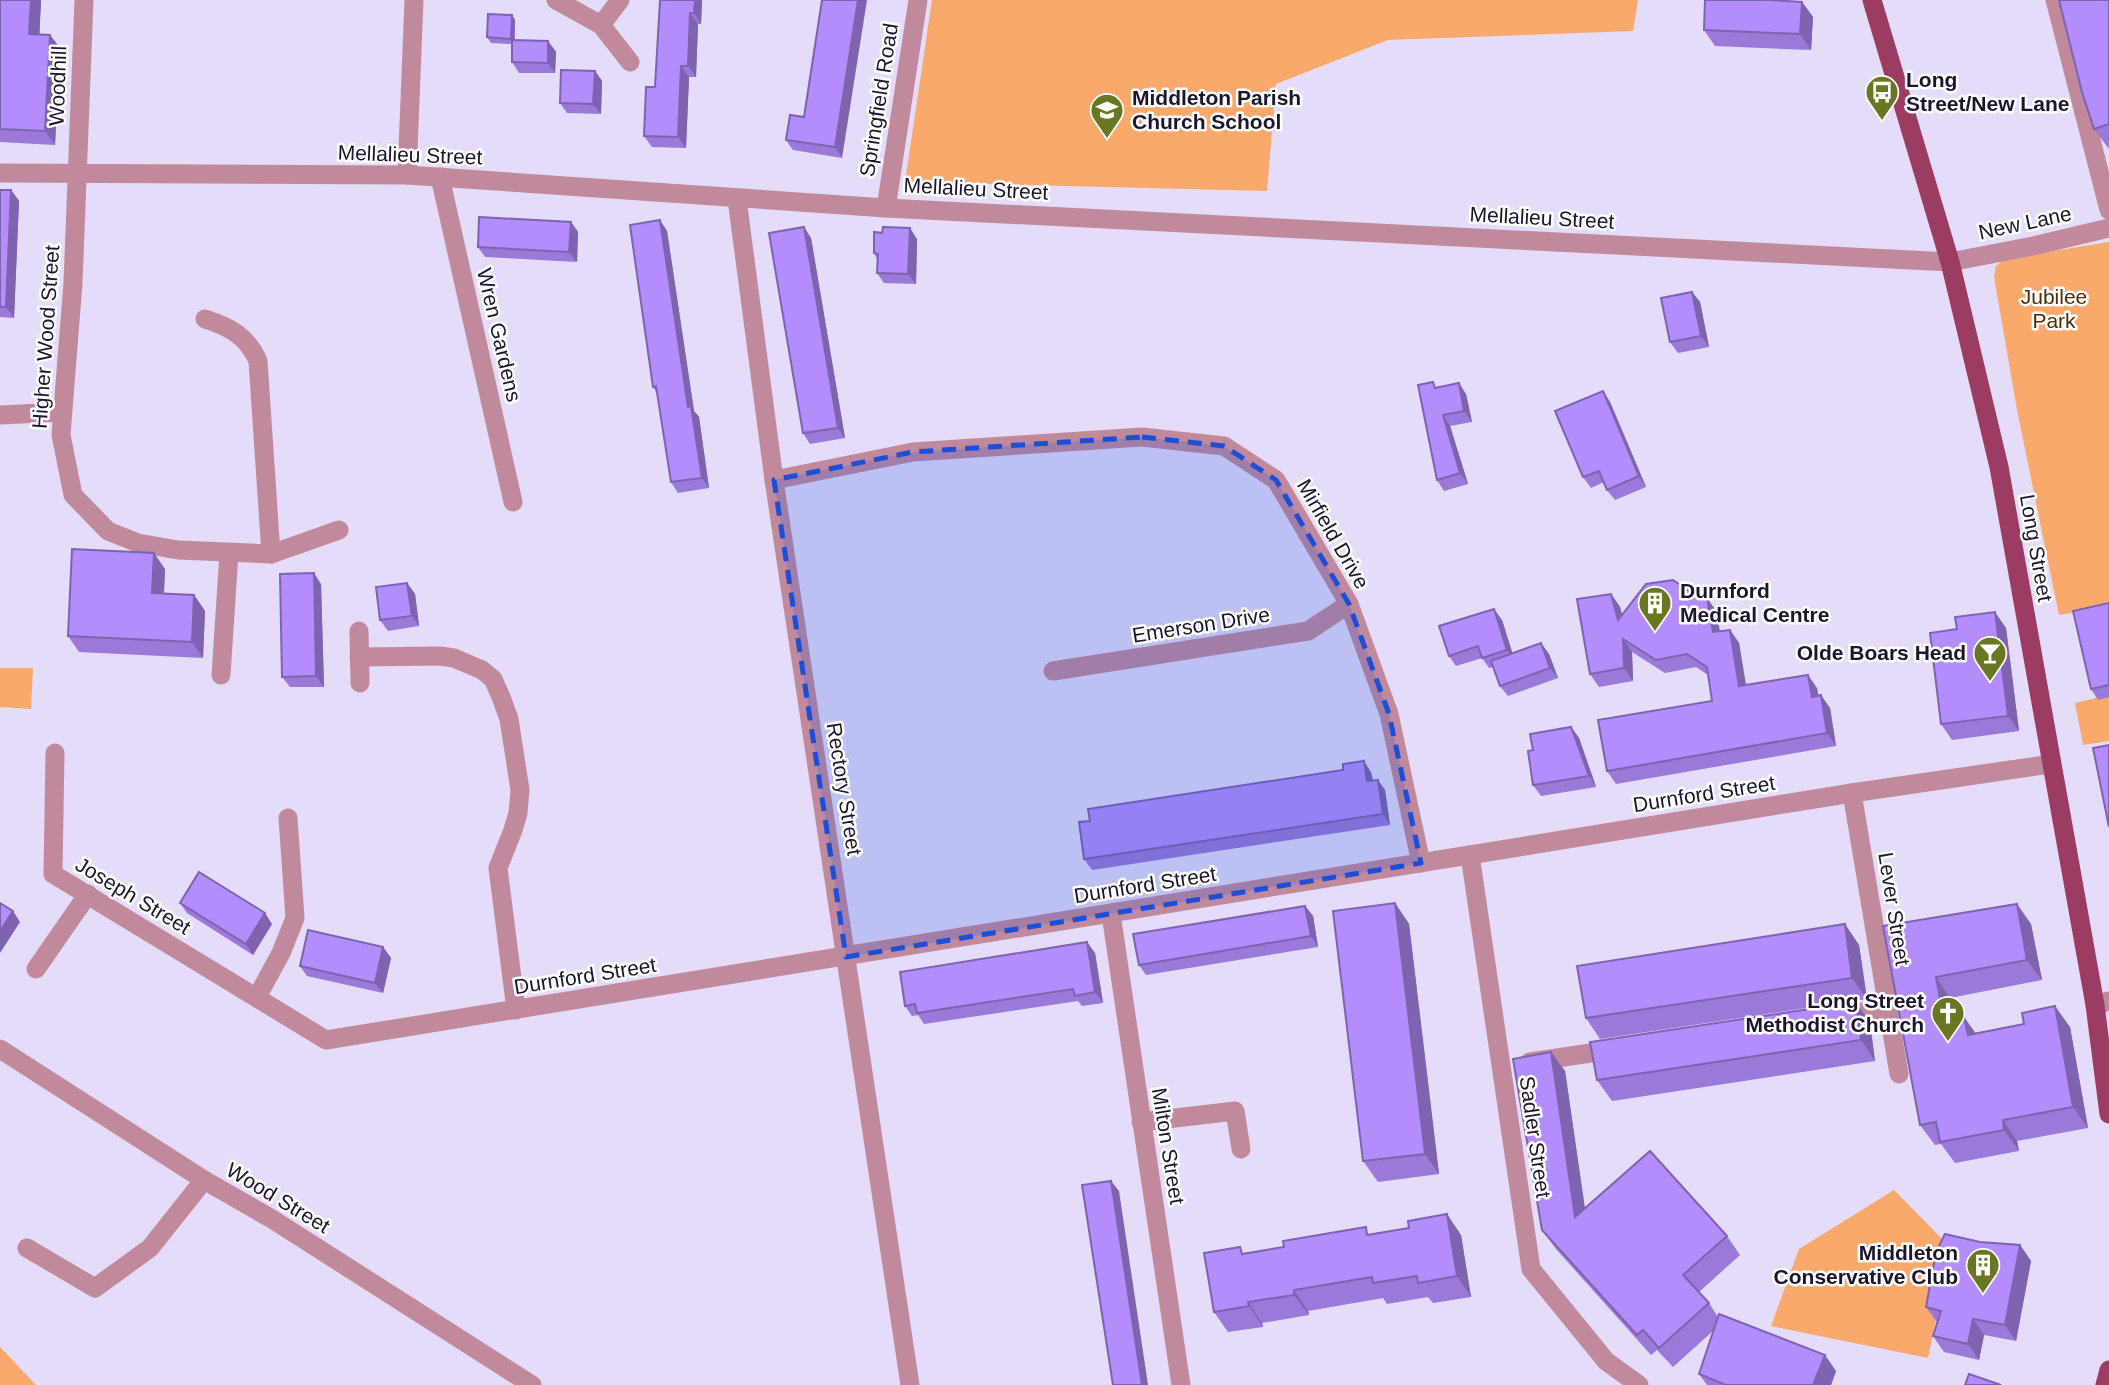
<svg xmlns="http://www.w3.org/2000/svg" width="2109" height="1385" font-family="Helvetica,sans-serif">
	<rect width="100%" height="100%" fill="#e4dcf9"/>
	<!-- green -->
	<g fill="#f8a96b">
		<path d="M932,0H1638L1633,31L1388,40L1276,84L1267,191L905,182Z"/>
		<path d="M2109,242V606L2059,615L2017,410L1994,277L1996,266L2004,259Z"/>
		<path d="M0,668H33L31,709L0,707Z"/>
		<path d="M2109,695V741L2083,745L2075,703Z"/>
		<path d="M1894,1190L1951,1248L1928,1358L1771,1326L1799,1249Z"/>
		<path d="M0,1347L36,1385H0Z"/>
	</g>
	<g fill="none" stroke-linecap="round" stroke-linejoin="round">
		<!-- minor -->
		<g stroke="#c18a9c" stroke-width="19">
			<path d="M84,0L73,283L61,435L73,495L108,531L138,543L178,550L271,554L339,530"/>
			<path d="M556,0L601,25L630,62"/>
			<path d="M2055,0L2109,210"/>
			<path d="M601,25L620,0"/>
			<path d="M0,173L407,175L886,208L1950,262L2033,246L2109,228"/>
			<path d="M407,175L414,0"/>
			<path d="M440,177L513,502"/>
			<path d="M737,199L774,480L910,1385"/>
			<path d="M886,208L918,0"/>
			<path d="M205,319C230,327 247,336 258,361L271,554"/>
			<path d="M0,415L62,412"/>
			<path d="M774,480L913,452L1142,437L1224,446L1276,480L1349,604L1389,714L1421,863"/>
			<path d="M359,631L360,683"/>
			<path d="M359,657L440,656L454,658L482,670L493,679L501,697L509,719L520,790L518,813L513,830L498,868L516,1010"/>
			<path d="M1053,671L1308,631L1349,604"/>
			<path d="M221,675L229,553"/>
			<path d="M55,753L53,874L326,1040L1852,793L2051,764"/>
			<path d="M1852,793L1899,1074"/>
			<path d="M1470,855L1531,1269L1606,1361L1639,1385"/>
			<path d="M1111,914L1181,1385"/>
			<path d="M36,969L88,894"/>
			<path d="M257,997L281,953L295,918L288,818"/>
			<path d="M2095,1005L2109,1001"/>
			<path d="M1838,1016L1888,1008"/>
			<path d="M0,1049L204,1180L272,1219L532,1385"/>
			<path d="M1530,1062L1618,1049"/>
			<path d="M1141,1122L1235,1111L1241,1149"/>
			<path d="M27,1248L95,1288L150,1248L204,1180"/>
		</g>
		<!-- primary -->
		<g stroke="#9c3c63" stroke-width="19">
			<path d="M1872,0L1950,262L1999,467L2095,1005L2109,1114"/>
			<path d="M2105,1385L2109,1370"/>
		</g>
	</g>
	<!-- wall -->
	<g fill="#9a79d9">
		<path d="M0,0H41L39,34L50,35L60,48L55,145L0,142Z"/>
		<path d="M660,0H702L701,24H698L696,77H689L686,148L652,147L644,136L655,87Z"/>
		<path d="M822,0L842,158L793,150L786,140L804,117Z"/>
		<path d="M2109,0V149L2094,129Z"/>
		<path d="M1802,2L1813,17L1811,50L1715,46L1704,30Z"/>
		<path d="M512,15L515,20V40L548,41L556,52L555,73H519L512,62V44L491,43L487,37Z"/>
		<path d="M595,71L602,81L601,114L567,113L560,103Z"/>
		<path d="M0,190H11L19,201L14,318L0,317Z"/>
		<path d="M571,222L578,232L577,262L485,257L478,247Z"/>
		<path d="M667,231L694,411L699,417L709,488L678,493L671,482L657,393L653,387Z"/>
		<path d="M811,238L845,438L810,444L803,433Z"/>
		<path d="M917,239L916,284L884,283L877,273V259L874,253Z"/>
		<path d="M1692,292L1700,302L1709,347L1678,353L1670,342Z"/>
		<path d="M1437,388L1466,394L1472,422L1450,426L1468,484L1444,491L1437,480Z"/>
		<path d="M1603,391L1610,402L1646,487L1615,500L1607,490L1604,482L1591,488L1583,477Z"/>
		<path d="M165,569L164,593L194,595L205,611L203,658L79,652L68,636Z"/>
		<path d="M407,583L415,594L419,626L388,631L380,620Z"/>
		<path d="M321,584L324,687H290L282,677Z"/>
		<path d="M1611,594L1620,607L1622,615L1700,598H1707L1716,611L1720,631L1730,630L1739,643L1746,685L1817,688L1818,696L1830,708L1836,746L1616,784L1607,771L1712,701L1708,675L1696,667L1665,673L1632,652L1633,681L1599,687L1590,674Z"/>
		<path d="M2109,603V697L2098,700L2091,689Z"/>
		<path d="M1502,620L1512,654H1549L1558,678L1508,696L1500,686L1494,667L1489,668L1482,658L1456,666L1449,656Z"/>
		<path d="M2006,628L2019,731L1952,740L1941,724Z"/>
		<path d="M1571,727L1579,738L1596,787L1541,796L1533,785V750Z"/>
		<path d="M1371,772L1373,780L1385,790L1390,825L1092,870L1084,859L1090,821Z"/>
		<path d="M180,903L272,924L253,955L187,913Z"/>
		<path d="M1395,903L1409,924L1439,1174L1378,1182L1363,1161Z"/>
		<path d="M1305,906L1313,916L1318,947L1146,975L1139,965Z"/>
		<path d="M2031,924L2042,980L1950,998L1954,1019L1976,1034L2070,1027L2088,1128L2017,1141L2019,1151L1955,1163L1941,1144L1935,1145L1920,1125L1883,926Z"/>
		<path d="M1859,945L1867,999L1600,1039L1586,1018Z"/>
		<path d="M383,947L391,958L383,993L307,976L300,966Z"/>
		<path d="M1095,953L1103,1003L1082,1006L1078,1001L924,1024L918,1015L912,1016L905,1006Z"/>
		<path d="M1870,1023L1875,1061L1612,1101L1597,1080Z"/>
		<path d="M1551,1052L1565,1071L1585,1209L1727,1236L1740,1255L1699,1292L1709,1303L1718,1317L1836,1371L1831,1385H1707L1699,1374L1714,1330L1673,1367L1657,1350L1651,1355L1556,1249L1542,1230Z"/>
		<path d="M1370,1234L1461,1235L1471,1297L1433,1303L1428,1297L1387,1304L1383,1298L1308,1311L1309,1315L1262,1323L1263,1327L1228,1332L1214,1312L1245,1253Z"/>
		<path d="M1980,1242L2020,1245L2031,1261L2016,1341L1984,1335L1979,1360L1944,1352L1933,1336L1937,1322L1926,1307Z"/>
	</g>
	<!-- shaded-wall -->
	<g fill="#7d63b0">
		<path d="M31,0H41L39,47L29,34Z"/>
		<path d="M695,0H702L701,24L694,13Z"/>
		<path d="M858,0H867L842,158L835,147Z"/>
		<path d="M1802,2L1813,17L1811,50L1800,34Z"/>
		<path d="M690,13L698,24L696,77L688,66Z"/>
		<path d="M512,15L515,20L514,44L511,39Z"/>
		<path d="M50,35L60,48L55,145L45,131Z"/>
		<path d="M548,41L556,52L555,73L548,63Z"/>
		<path d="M681,66L689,77L686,148L678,137Z"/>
		<path d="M595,71L602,81L601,114L593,104Z"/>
		<path d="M11,190L19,201L14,318L6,307Z"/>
		<path d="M660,220L667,231L694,411L699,417L709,488L702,478L688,407Z"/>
		<path d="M571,222L578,232L577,262L569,252Z"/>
		<path d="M804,227L811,238L845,438L838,428Z"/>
		<path d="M910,228L917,239L916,284L908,274Z"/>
		<path d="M1692,292L1700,302L1709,347L1701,336Z"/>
		<path d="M1459,383L1466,394L1472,422L1464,411Z"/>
		<path d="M1603,391L1610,402L1646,487L1639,476Z"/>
		<path d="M1443,415L1450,426L1468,484L1460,473Z"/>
		<path d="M154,553L165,569L163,609L152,593Z"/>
		<path d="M314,573L321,584L324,687L316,676Z"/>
		<path d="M407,583L415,594L419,626L412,616Z"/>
		<path d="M1611,594L1620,607L1627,633L1618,620Z"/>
		<path d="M194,595L205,611L203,658L192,642Z"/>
		<path d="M1707,598L1716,611L1722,645L1713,632Z"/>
		<path d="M1494,609L1502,620L1515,661L1507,650Z"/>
		<path d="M1995,612L2006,628L2019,731L2008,716Z"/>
		<path d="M1730,630L1739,643L1748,699L1739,686Z"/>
		<path d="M1623,639L1632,652L1633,681L1624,668Z"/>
		<path d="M1541,643L1549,654L1558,678L1550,668Z"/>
		<path d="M1808,675L1817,688L1821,710L1812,697Z"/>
		<path d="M1821,695L1830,708L1836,746L1827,733Z"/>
		<path d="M1571,727L1579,738L1596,787L1589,776Z"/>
		<path d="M1364,761L1371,772L1374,792L1367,781Z"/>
		<path d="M1378,780L1385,790L1390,825L1383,814Z"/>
		<path d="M1395,903L1409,924L1439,1174L1425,1154Z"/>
		<path d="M2017,904L2031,924L2042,980L2027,960Z"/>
		<path d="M1305,906L1313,916L1318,947L1311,936Z"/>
		<path d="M13,911L20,922L0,953V931Z"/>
		<path d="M265,913L272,924L253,955L246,944Z"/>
		<path d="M1845,924L1859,945L1867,999L1852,978Z"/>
		<path d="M1087,942L1095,953L1103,1003L1095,992Z"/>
		<path d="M383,947L391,958L383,993L375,983Z"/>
		<path d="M1936,977L1950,998L1959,1041L1944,1021Z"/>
		<path d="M1856,1002L1870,1023L1875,1061L1861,1040Z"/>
		<path d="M2055,1006L2070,1027L2088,1128L2073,1107Z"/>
		<path d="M1964,1017L1979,1038L1968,1035Z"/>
		<path d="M1551,1052L1565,1071L1589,1237L1575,1217Z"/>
		<path d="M2003,1120L2017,1141L2019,1151L2004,1130Z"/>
		<path d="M1111,1181L1119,1191L1148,1385H1142Z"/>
		<path d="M1447,1214L1461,1235L1471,1297L1457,1276Z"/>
		<path d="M2020,1245L2031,1261L2016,1341L2005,1325Z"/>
		<path d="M1294,1290L1308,1311L1309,1315L1294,1295Z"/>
		<path d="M1248,1302L1262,1323L1263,1327L1249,1306Z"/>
		<path d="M1973,1319L1984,1335L1979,1360L1968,1344Z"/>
		<path d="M1825,1355L1836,1371L1831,1385H1813Z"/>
	</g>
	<!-- building -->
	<g fill="#b38dfc" stroke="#7d63b0" stroke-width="2">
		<path d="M0,0H31L29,34L50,35L45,131L0,129Z"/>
		<path d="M660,0H695L694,13H690L688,66H681L678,137L644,136L646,87H655Z"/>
		<path d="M822,0H858L835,147L786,140L790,115L804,117Z"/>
		<path d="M1705,0H1771L1802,2L1800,34L1704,30Z"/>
		<path d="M2059,0H2109V124L2094,129L2082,92Z"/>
		<path d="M488,14L512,15L511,39L487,37Z"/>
		<path d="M512,40L548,41V63L512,62Z"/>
		<path d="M561,70L595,71L593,104L560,103Z"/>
		<path d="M0,190H11L6,307H0Z"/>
		<path d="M479,217L571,222L569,252L478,247Z"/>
		<path d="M660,220L688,407L691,406L702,478L671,482L656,386L653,387L630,225Z"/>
		<path d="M804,227L838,428L803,433L769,233Z"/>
		<path d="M883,227L910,228L908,274L877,273L878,254L874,253V232L882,233Z"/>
		<path d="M1692,292L1701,336L1670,342L1661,298Z"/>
		<path d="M1433,382L1435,388L1459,383L1464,411L1443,415L1460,473L1437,480L1418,385Z"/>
		<path d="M1603,391L1639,476L1607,490L1599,471L1583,477L1555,411Z"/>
		<path d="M72,549L154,553L152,593L194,595L192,642L68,636Z"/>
		<path d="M314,573L316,676L282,677L280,574Z"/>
		<path d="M1673,580L1700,598H1707L1713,632L1730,630L1739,686L1808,675L1812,697L1821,695L1827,733L1607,771L1598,720L1712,701L1707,667L1687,654L1656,660L1623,639L1624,668L1590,674L1577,599L1611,594L1618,620L1646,584Z"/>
		<path d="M407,583L412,616L380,620L376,587Z"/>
		<path d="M2109,603V685L2091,689L2073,611Z"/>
		<path d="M1494,609L1507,650L1482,658L1478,646L1449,656L1439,626Z"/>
		<path d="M1995,612L2008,716L1941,724L1930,633L1957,629L1955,617Z"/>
		<path d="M1541,643L1550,668L1500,686L1491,661Z"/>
		<path d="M1571,727L1589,776L1533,785L1528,751L1533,750L1530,734Z"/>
		<path d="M2109,745V827L2093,748Z"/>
		<path d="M1364,761L1367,781L1378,780L1383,814L1084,859L1079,822L1090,821L1088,809L1343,770V764Z"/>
		<path d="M199,872L265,913L246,944L180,903Z"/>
		<path d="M0,903L13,911L0,931Z"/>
		<path d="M1395,903L1425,1154L1363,1161L1333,911Z"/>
		<path d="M2017,904L2027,960L1936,977L1944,1021L1964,1017L1968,1035L2024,1024L2022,1013L2055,1006L2073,1107L2003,1120L2004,1130L1940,1142L1936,1122L1920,1125L1883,926Z"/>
		<path d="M1305,906L1311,936L1139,965L1133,934Z"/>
		<path d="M1845,924L1852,978L1586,1018L1577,966Z"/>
		<path d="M308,930L383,947L375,983L300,966Z"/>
		<path d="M1087,942L1095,992L1075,996L1073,989L917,1013L915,1004L905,1006L900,972Z"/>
		<path d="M1856,1002L1861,1040L1597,1080L1590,1042Z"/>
		<path d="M1551,1052L1575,1217L1650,1151L1727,1236L1683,1275L1709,1303L1659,1348L1643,1330L1637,1335L1542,1230L1513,1059Z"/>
		<path d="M1111,1181L1142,1385H1113L1082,1185Z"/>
		<path d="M1447,1214L1457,1276L1418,1283L1417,1276L1373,1283L1372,1277L1294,1290V1295L1248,1302L1249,1306L1214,1312L1204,1253L1240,1247L1242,1254L1284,1247L1283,1241L1366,1227L1367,1235L1409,1228L1408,1221Z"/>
		<path d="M1945,1234L1980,1242L2020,1245L2005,1325L1973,1319L1968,1344L1933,1336L1941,1311L1926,1307L1936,1252Z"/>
		<path d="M1719,1314L1825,1355L1813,1385H1726L1699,1374Z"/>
		<path d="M1969,1374L2001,1385H1965Z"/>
	</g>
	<!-- marked area -->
	<path fill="#1d4ed8" fill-opacity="0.2" stroke="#1d4ed8" stroke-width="5" stroke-dasharray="14 9" stroke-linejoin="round" d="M1142,437L1224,446L1276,480L1349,604L1389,714L1421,863L846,957L774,480L913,452Z"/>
	<!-- icons -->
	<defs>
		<symbol id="bus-pin" viewBox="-11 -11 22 30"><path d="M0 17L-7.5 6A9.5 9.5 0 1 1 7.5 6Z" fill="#697622" stroke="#fff"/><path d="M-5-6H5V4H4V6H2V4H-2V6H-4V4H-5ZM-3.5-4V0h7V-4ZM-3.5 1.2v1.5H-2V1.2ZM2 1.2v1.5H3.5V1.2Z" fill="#fff"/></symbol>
		<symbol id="school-pin" viewBox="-11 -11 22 30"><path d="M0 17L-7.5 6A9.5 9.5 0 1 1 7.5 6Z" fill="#697622" stroke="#fff"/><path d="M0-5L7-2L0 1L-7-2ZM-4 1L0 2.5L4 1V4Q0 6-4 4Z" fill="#fff"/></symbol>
		<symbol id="building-pin" viewBox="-11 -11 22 30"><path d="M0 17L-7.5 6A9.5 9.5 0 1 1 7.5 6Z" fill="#697622" stroke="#fff"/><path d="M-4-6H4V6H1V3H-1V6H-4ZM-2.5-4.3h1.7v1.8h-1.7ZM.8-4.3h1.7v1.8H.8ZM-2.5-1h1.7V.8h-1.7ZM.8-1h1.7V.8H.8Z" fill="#fff"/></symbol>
		<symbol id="bar-pin" viewBox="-11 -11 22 30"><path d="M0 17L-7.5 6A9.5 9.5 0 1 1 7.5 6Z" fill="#697622" stroke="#fff"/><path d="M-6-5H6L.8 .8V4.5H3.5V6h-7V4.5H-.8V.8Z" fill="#fff"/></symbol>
		<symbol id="church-pin" viewBox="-11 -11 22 30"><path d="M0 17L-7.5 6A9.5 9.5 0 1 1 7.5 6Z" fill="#697622" stroke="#fff"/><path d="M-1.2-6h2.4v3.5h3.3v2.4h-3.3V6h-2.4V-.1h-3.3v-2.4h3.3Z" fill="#fff"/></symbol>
	</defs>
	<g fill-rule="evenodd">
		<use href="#bus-pin" x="1863" y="73" width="38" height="52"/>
		<use href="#school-pin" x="1088" y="91" width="38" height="52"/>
		<use href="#building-pin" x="1636" y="584" width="38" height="52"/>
		<use href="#bar-pin" x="1971" y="634" width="38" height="52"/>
		<use href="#church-pin" x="1929" y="994" width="38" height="52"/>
		<use href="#building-pin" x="1964" y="1246" width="38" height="52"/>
	</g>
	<g text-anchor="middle" stroke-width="5" stroke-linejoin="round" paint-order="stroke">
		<!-- poi labels -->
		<g font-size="21" font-weight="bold" fill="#1d142e" stroke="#fff" text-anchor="start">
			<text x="1906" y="87">Long<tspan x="1906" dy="24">Street/New Lane</tspan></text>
			<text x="1132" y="105">Middleton Parish<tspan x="1132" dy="24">Church School</tspan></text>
			<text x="1680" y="598">Durnford<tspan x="1680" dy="24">Medical Centre</tspan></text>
			<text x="1966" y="660" text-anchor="end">Olde Boars Head</text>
			<text x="1924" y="1008" text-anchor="end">Long Street<tspan x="1924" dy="24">Methodist Church</tspan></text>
			<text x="1958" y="1260" text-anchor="end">Middleton<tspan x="1958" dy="24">Conservative Club</tspan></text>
		</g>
		<!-- street labels -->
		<g font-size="21" fill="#1d142e" stroke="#fff">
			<text transform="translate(58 86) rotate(-88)" y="7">Woodhill</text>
			<text transform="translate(879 100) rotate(-81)" y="7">Springfield Road</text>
			<text transform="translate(410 155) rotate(2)" y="7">Mellalieu Street</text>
			<text transform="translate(976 189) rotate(3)" y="7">Mellalieu Street</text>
			<text transform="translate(1542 218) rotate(3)" y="7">Mellalieu Street</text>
			<text transform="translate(2025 223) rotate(-12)" y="7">New Lane</text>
			<text transform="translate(499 335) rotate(77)" y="7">Wren Gardens</text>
			<text transform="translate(46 337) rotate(-86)" y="7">Higher Wood Street</text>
			<text transform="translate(1333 534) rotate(60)" y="7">Mirfield Drive</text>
			<text transform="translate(2036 548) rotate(80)" y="7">Long Street</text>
			<text transform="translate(1201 625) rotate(-9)" y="7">Emerson Drive</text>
			<text transform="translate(844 789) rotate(81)" y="7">Rectory Street</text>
			<text transform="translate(1704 794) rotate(-9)" y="7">Durnford Street</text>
			<text transform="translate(1145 885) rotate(-9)" y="7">Durnford Street</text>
			<text transform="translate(133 896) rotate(31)" y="7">Joseph Street</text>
			<text transform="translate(1894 909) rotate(81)" y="7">Lever Street</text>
			<text transform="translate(585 976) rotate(-9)" y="7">Durnford Street</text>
			<text transform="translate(1535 1137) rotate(82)" y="7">Sadler Street</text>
			<text transform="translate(1168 1146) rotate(81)" y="7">Milton Street</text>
			<text transform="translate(278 1198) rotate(31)" y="7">Wood Street</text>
		</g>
		<!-- park labels -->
		<g font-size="21" fill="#522a04" stroke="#fff">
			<text x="2054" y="304">Jubilee<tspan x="2054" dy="24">Park</tspan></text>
		</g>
	</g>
</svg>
